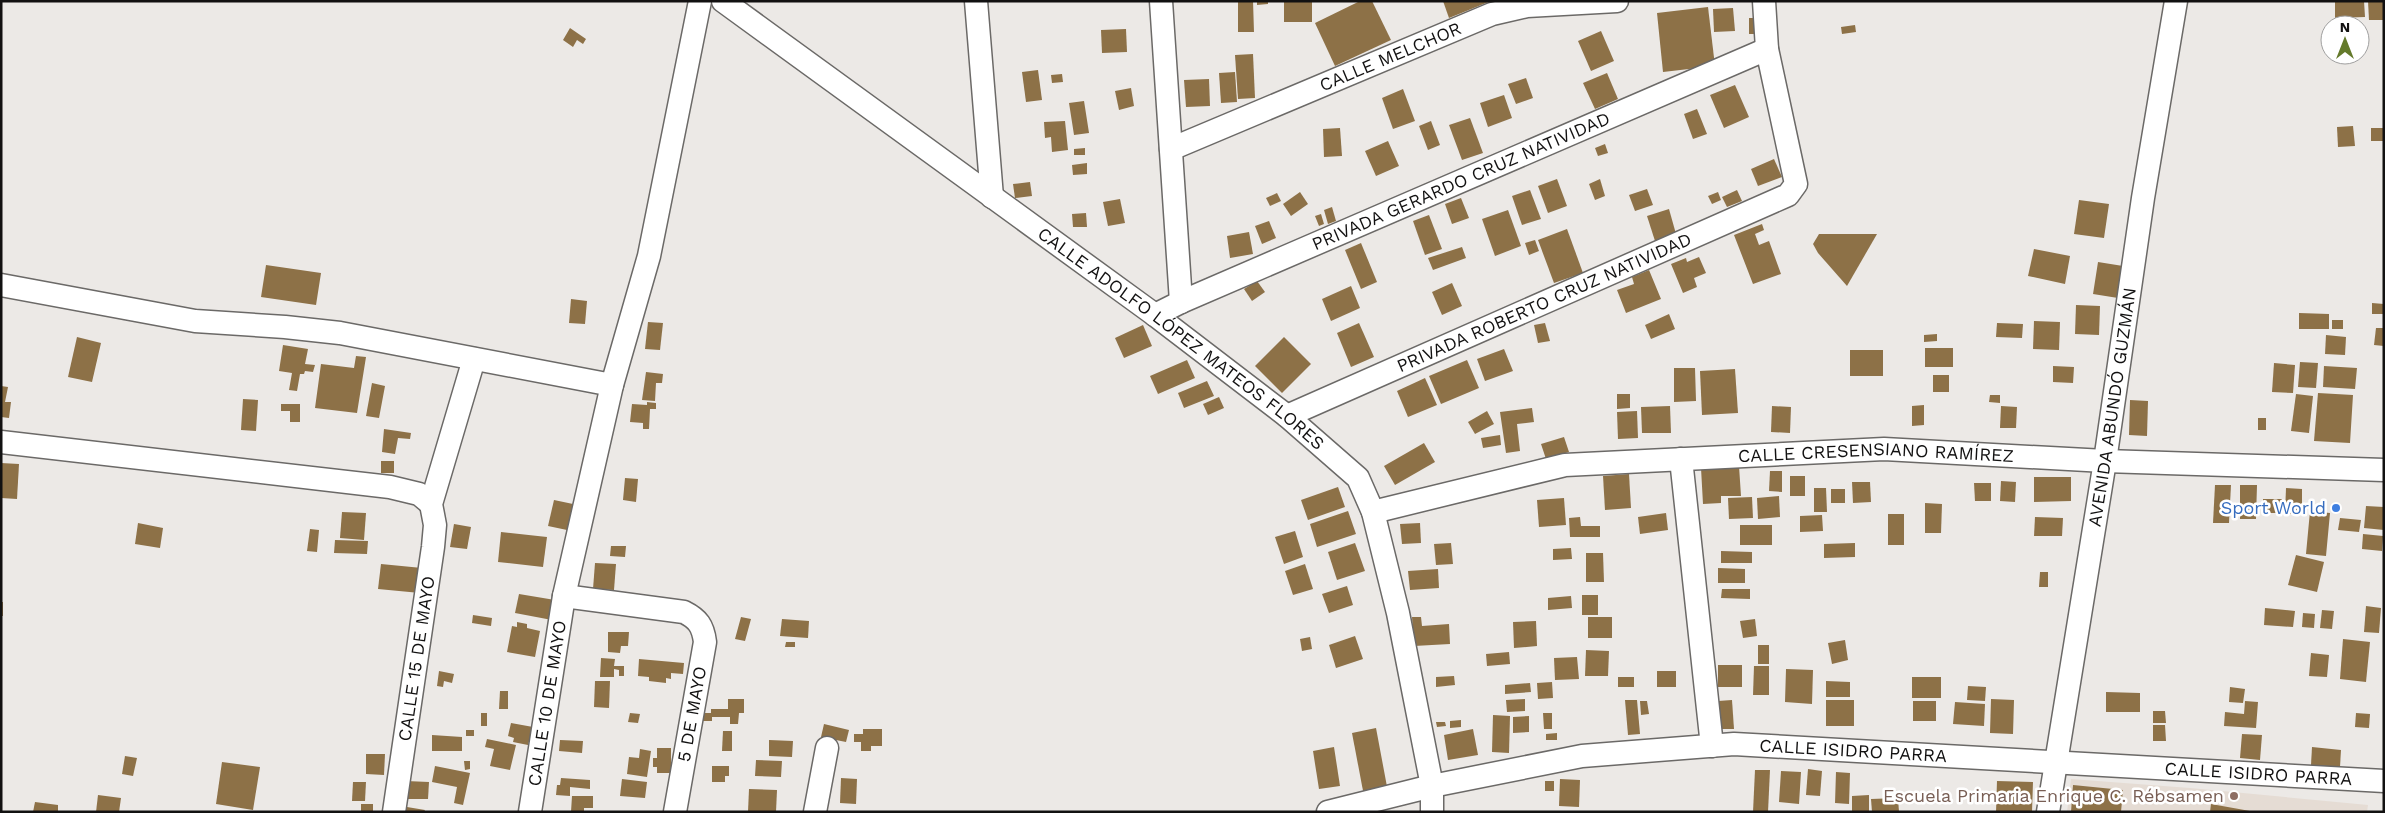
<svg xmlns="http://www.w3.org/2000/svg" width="2385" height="813" font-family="'Work Sans',sans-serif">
	<rect width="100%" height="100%" fill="#ece9e6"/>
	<!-- built -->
	<path fill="#e5dcd4" d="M2071,779L2190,788L2368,805L2367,812H2067Z"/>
	<!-- building -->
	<g fill="#8d7147">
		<path d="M1238,1H1253L1254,32H1238Z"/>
		<path d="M1257,1H1268V4L1257,5Z"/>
		<rect x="1284" y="1" width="28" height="21"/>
		<path d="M1360,1H1372L1391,40L1335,66L1315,23Z"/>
		<path d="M1443,1H1491L1449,18Z"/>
		<path d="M2335,1H2364L2365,17L2335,18Z"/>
		<path d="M2368,1H2384V20H2369Z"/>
		<path d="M1708,7L1715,66L1663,72L1657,13Z"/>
		<path d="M1733,8L1735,31L1714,32L1713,9Z"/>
		<rect x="1749" y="18" width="15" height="16"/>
		<path d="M1855,25L1856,32L1842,34L1841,27Z"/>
		<path d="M570,28L586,39L583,44L577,40L573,47L563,40Z"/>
		<path d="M1126,29L1127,52L1102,53L1101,30Z"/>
		<path d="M1601,31L1614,61L1591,71L1578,41Z"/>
		<path d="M1253,54L1255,98L1238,99L1235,55Z"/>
		<path d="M1038,70L1042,100L1026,102L1022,72Z"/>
		<path d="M1235,72L1237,102L1221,103L1219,73Z"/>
		<path d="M1607,73L1618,99L1595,109L1583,83Z"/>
		<path d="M1062,74L1063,82L1052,83L1051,75Z"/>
		<path d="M1526,78L1533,98L1516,104L1508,84Z"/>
		<path d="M1209,79L1210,106L1186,107L1184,80Z"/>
		<path d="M1735,85L1749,117L1724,128L1710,95Z"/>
		<path d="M1131,88L1134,106L1119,110L1115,91Z"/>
		<path d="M1403,89L1415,121L1393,129L1382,98Z"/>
		<path d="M1504,95L1512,118L1488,127L1480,103Z"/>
		<path d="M1084,101L1089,133L1074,135L1069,103Z"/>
		<path d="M1697,109L1707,134L1693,139L1684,114Z"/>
		<path d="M1470,118L1483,153L1462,160L1449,125Z"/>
		<path d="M1065,121L1068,150L1052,152L1051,137L1045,138L1044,122Z"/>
		<path d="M1431,121L1440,145L1428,150L1419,126Z"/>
		<path d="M2353,126L2355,146L2338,147L2337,127Z"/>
		<path d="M1340,128L1342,156L1324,157L1323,129Z"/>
		<rect x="2371" y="128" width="13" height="13"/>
		<path d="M1388,141L1399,166L1376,176L1365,151Z"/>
		<path d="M1605,144L1608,153L1598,156L1595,148Z"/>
		<path d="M1085,148V155H1074V149Z"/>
		<path d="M1774,159L1782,177L1758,186L1751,169Z"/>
		<path d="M1087,163V174L1073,175L1072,165Z"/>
		<path d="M1557,179L1567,206L1548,213L1538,186Z"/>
		<path d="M1600,179L1605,196L1595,200L1589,184Z"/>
		<path d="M1030,182L1032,196L1015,198L1013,184Z"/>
		<path d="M1647,189L1653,205L1635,211L1629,195Z"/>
		<path d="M1530,190L1541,219L1522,225L1512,196Z"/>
		<path d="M1737,190L1742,201L1727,207L1722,197Z"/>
		<path d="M1300,192L1308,204L1291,216L1283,204Z"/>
		<path d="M1718,192L1721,200L1712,204L1708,196Z"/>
		<path d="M1277,193L1281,201L1270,206L1266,198Z"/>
		<path d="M1461,198L1469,218L1452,224L1445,204Z"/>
		<path d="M1120,199L1125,223L1108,226L1103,202Z"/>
		<path d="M2079,200L2109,204L2104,238L2074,234Z"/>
		<path d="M1332,207L1336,221L1328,224L1324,210Z"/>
		<path d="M1669,209L1676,234L1655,241L1647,216Z"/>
		<path d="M1508,210L1521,246L1495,256L1482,219Z"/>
		<path d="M1086,213L1087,227H1073L1072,214Z"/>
		<path d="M1321,214L1324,224L1319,226L1315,216Z"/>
		<path d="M1429,215L1442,249L1425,255L1413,221Z"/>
		<path d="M1269,221L1276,238L1262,244L1255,226Z"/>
		<path d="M1762,224L1764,230L1755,234L1759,245L1769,241L1781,274L1753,284L1734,235Z"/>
		<path d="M1567,229L1583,273L1554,283L1538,240Z"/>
		<path d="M1249,232L1253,254L1230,258L1227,236Z"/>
		<path d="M1819,234H1877L1847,286L1818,253L1813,244Z"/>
		<path d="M1535,240L1539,251L1529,255L1525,243Z"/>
		<path d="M1361,243L1377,282L1361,289L1345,250Z"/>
		<path d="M1462,247L1466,258L1433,270L1428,258Z"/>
		<path d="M2034,249L2070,256L2065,284L2028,276Z"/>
		<path d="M1699,257L1706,273L1694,278L1697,287L1683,293L1671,264L1686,258L1687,262Z"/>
		<path d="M2098,262L2123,266L2118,298L2093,294Z"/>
		<path d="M266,265L321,273L316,305L261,297Z"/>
		<path d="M1649,270L1661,299L1626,313L1617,290L1634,284L1632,277Z"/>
		<path d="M1257,281L1265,292L1252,301L1244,289Z"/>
		<path d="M1452,283L1462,306L1442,315L1432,292Z"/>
		<path d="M1351,286L1360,308L1331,321L1322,299Z"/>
		<path d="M571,299L587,301L585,324L569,323Z"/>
		<path d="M2372,303L2384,304V314H2372Z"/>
		<path d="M2076,305L2100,306L2099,335L2075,334Z"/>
		<path d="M2299,313L2329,314V329H2299Z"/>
		<path d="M1669,314L1675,329L1651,339L1645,325Z"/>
		<rect x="2332" y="320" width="11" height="9"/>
		<path d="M2034,321L2060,322L2059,350L2033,349Z"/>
		<path d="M648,322L663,323L660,350L645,349Z"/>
		<path d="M1359,323L1374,357L1351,367L1337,333Z"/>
		<path d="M1545,323L1550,341L1538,343L1534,325Z"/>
		<path d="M1997,323L2023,324L2022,338L1996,337Z"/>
		<path d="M1143,325L1152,346L1124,358L1115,338Z"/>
		<path d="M2376,328H2384V346L2374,345Z"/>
		<path d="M1937,334V341L1924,342V335Z"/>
		<path d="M2326,335L2346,337L2345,355L2325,354Z"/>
		<path d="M77,337L101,343L92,382L68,377Z"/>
		<path d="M1284,337L1311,364L1282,393L1255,366Z"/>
		<path d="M283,345L308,349L305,364L315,365L313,372L305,371L304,374H300L297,391L289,390L292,373L279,371Z"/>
		<rect x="1925" y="348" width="28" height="19"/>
		<path d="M1504,349L1513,371L1485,381L1477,359Z"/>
		<rect x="1850" y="350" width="33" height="26"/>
		<path d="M356,356L366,357L357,413L315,408L321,364L354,368Z"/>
		<path d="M1187,360L1195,378L1158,394L1150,376Z"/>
		<path d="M1467,360L1479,388L1441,404L1429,376Z"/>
		<path d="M2300,362L2318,363L2316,388L2298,387Z"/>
		<path d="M2274,363L2295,365L2293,393L2272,392Z"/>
		<path d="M2053,366L2074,367L2073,383L2053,382Z"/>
		<path d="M2324,366L2357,368L2355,389L2323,387Z"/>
		<path d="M1674,368H1695L1696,401L1674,402Z"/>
		<path d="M1735,369L1738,413L1702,415L1700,371Z"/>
		<path d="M646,372L663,374L662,383H656L655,401L642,400Z"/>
		<rect x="1933" y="375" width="16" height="17"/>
		<path d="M1425,378L1437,405L1408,417L1397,391Z"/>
		<path d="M1207,381L1214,396L1184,408L1178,393Z"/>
		<path d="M372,383L385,386L379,418L366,416Z"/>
		<path d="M1,386L8,387L5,402H11L9,418L1,417Z"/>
		<path d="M2318,393L2353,395L2350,443L2314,441Z"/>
		<path d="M1617,394H1630V408L1617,409Z"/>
		<path d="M2296,394L2313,396L2309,433L2291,431Z"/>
		<path d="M1990,395H2000V403L1989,402Z"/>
		<path d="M1219,397L1224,408L1208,415L1203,404Z"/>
		<path d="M243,399L258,400L256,431L241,430Z"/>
		<path d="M2130,400L2148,401L2147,436L2129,435Z"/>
		<path d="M647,402L656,403V409H650L649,429H643V423L630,422L632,404L647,405Z"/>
		<path d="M281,404H300V422H290V411H281Z"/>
		<path d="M1924,405V425L1912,426V406Z"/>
		<path d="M1670,406L1671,433H1642L1641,407Z"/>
		<path d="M1772,406L1791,407L1790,433L1771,432Z"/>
		<path d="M2001,406L2017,407L2016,428H2000Z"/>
		<path d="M1532,408L1534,422L1517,424L1520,451L1506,453L1500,412Z"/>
		<path d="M1487,411L1494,424L1475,434L1468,422Z"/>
		<path d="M1637,411L1638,438L1618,439L1617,412Z"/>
		<rect x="2258" y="418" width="8" height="12"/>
		<path d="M384,429L411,433L410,439L398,438L395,454L382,452Z"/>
		<path d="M1500,435L1501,445L1483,448L1481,438Z"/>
		<path d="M1564,437L1569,452L1546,459L1541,444Z"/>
		<path d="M1424,443L1435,462L1395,485L1384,466Z"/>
		<rect x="381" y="461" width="13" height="12"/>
		<path d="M1,463L19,464L17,499L1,498Z"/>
		<path d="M1739,466L1741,496H1721V503L1703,504L1701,468Z"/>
		<path d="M1770,471H1782V492L1769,491Z"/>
		<path d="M1629,474L1631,508L1605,510L1603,476Z"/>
		<rect x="1790" y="476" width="15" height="20"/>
		<path d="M2034,477H2071V501L2034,502Z"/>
		<path d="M625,478L638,479L636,502L623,500Z"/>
		<path d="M2001,481L2016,482L2015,502L2000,501Z"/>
		<path d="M1852,482H1870L1871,502L1853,503Z"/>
		<path d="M1974,483H1991V501H1975Z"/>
		<path d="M2215,485H2231L2229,523H2213Z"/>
		<path d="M2240,485H2257L2256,519H2240Z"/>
		<path d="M1338,487L1345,507L1308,520L1301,500Z"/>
		<path d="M1814,488H1826L1827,512H1814Z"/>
		<path d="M2286,488L2302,489V514H2285Z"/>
		<rect x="1831" y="489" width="14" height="14"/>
		<path d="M1779,496L1780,517L1758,519L1757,498Z"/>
		<path d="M1752,497L1753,518L1729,519L1728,498Z"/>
		<path d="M1564,498L1566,525L1539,527L1537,500Z"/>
		<path d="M2263,499H2282L2281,513H2263Z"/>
		<path d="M554,500L573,504L567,530L548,526Z"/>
		<path d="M1925,503L1942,504L1941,533H1925Z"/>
		<path d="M2366,506L2384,507V530L2364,528Z"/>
		<path d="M1348,511L1356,534L1317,547L1310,524Z"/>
		<path d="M2310,511L2330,513L2326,556L2306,554Z"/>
		<path d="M342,512L366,513L364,540L340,538Z"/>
		<path d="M1666,513L1668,530L1640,534L1638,517Z"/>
		<rect x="1888" y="514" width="16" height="31"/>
		<path d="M1822,515L1823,531L1800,532V516Z"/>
		<path d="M1580,517L1581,526H1600V537H1570L1569,518Z"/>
		<path d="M2035,517L2063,518L2062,536H2034Z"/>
		<path d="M2340,518L2361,520L2359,532L2338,530Z"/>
		<path d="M138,523L163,528L160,548L135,544Z"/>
		<path d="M1420,523L1421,543L1402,544L1400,524Z"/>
		<path d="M454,524L471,527L467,549L450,547Z"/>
		<rect x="1740" y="525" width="32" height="20"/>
		<path d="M310,529L319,530L317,552L307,551Z"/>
		<path d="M1295,531L1303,557L1284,564L1275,537Z"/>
		<path d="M501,532L547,537L543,567L498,562Z"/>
		<path d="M2363,534L2383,536L2382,551L2362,549Z"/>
		<path d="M335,540L368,541L367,554L334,553Z"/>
		<path d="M1355,543L1365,571L1337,580L1328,552Z"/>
		<path d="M1451,543L1453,564L1436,565L1434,544Z"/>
		<path d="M1855,543V557L1824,558V544Z"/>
		<path d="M611,546H626L625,557L610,556Z"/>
		<path d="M1571,548L1572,559L1553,560V549Z"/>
		<path d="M1721,551L1752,552V563H1721Z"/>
		<path d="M1586,553H1603L1604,582H1586Z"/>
		<path d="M2296,555L2324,562L2317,592L2288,585Z"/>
		<path d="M595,563L616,564L614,590L593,589Z"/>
		<path d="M381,564L422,568L420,593L378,589Z"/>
		<path d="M1305,564L1313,589L1293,595L1285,571Z"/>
		<path d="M1718,568L1745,569V583H1718Z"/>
		<path d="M1438,569L1439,588L1410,590L1408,571Z"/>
		<path d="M2040,572H2048V587H2039Z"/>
		<path d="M1347,586L1353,605L1329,613L1322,594Z"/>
		<path d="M1722,589H1750V599L1721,598Z"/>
		<path d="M519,594L555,600L552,620L515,613Z"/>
		<rect x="1582" y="595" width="16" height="20"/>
		<path d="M1571,596L1572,608L1548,610V598Z"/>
		<rect x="1" y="602" width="2" height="14"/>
		<path d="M2366,606L2381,608L2379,633L2364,632Z"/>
		<path d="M2265,608L2295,611L2293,627L2264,625Z"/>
		<path d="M2322,610L2334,611L2332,629L2320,628Z"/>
		<path d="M2303,613L2315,614L2314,628L2302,627Z"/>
		<path d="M473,615L492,618L491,626L472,623Z"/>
		<path d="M741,617L751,619L745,641L735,639Z"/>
		<path d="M1412,617H1421L1422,626L1449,624L1450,644L1414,646Z"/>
		<rect x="1588" y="617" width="24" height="21"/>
		<path d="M782,619L809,621L808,638L780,636Z"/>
		<path d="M1755,619L1757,636L1743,638L1740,621Z"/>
		<path d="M1536,621L1537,646L1514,648L1513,622Z"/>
		<path d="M517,622L527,624V628L540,631L535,657L507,652L512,626L517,627Z"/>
		<path d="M608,632H629L628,646H621L620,653L608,652Z"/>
		<path d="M1355,636L1363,659L1336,668L1329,645Z"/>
		<path d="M1310,637L1312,649L1302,651L1300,639Z"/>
		<path d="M2343,639L2370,642L2366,682L2340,679Z"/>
		<path d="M1845,640L1848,660L1832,664L1828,643Z"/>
		<path d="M786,642H795V647H785Z"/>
		<rect x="1758" y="645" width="11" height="19"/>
		<path d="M1586,650L1609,651L1608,676H1585Z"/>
		<path d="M1509,652L1510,664L1487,666L1486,654Z"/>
		<path d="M2311,653L2329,655L2327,677L2309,676Z"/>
		<path d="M1577,657L1579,679L1555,680L1554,658Z"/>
		<path d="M601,658L615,659L614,666H624V676H619V670L614,669V677H600Z"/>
		<path d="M639,659L684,663L683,674L671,673V679L666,678V683L649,681V677L638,676Z"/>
		<rect x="1718" y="665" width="24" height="22"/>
		<path d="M1754,666H1769V695H1753Z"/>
		<path d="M1786,669L1813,670L1812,704L1785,702Z"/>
		<path d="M439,671L454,674L452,683L444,681L443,687L437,686Z"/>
		<rect x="1657" y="671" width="19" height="16"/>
		<path d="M1454,676L1455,685L1436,687V677Z"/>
		<rect x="1618" y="677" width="16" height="10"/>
		<rect x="1912" y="677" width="29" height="21"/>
		<path d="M595,681H610L609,708L594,707Z"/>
		<path d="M1826,681L1850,682V697H1826Z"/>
		<path d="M1552,682L1553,698L1538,699L1537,683Z"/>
		<path d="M1530,683L1531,692L1505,694V685Z"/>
		<path d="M1968,686L1986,687L1985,701L1967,700Z"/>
		<path d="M2230,687L2245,689L2243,703L2229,702Z"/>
		<path d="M500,691H508V709H499Z"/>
		<path d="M2106,692L2140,693V712H2106Z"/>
		<path d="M728,699H744V713H739L738,724H730V717H712V721H703V713H711V709H728Z"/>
		<path d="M1525,699V711L1507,712L1506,700Z"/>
		<path d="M1991,699L2014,700L2013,734L1990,733Z"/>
		<path d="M1625,700H1637L1640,734L1628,735Z"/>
		<path d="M1732,700L1734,729H1720L1718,701Z"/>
		<rect x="1826" y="700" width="28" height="26"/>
		<path d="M1640,701H1647L1649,714L1641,715Z"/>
		<rect x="1913" y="701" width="23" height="20"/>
		<path d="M2245,701L2258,702L2256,728L2224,726L2225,712L2244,714Z"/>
		<path d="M1955,702L1985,704L1984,726L1953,724Z"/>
		<path d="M2153,711H2165L2166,723H2153Z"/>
		<rect x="481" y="713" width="6" height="13"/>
		<path d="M630,713L640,714L638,723L628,722Z"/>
		<path d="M1543,713H1552V729H1544Z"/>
		<path d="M2356,713L2370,714L2369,728L2355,727Z"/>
		<path d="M1493,715L1510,716L1509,753L1492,752Z"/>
		<path d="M1529,716V732L1513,733V717Z"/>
		<path d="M1461,720V727L1450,728V721Z"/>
		<path d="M1436,722H1445L1446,726L1437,727Z"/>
		<path d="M511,723L533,727L528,745L513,742L514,738L508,736Z"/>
		<path d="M824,724L849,730L846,742L821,737Z"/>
		<path d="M2153,725H2165L2166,741H2153Z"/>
		<path d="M1376,728L1388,792L1364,796L1352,733Z"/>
		<path d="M863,729H882V746H871V751H861V742H854V734H863Z"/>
		<path d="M1473,729L1478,755L1448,760L1444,735Z"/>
		<rect x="466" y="730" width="8" height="6"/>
		<path d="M723,731H732V751H722Z"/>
		<path d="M1557,733V740H1546V734Z"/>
		<path d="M2242,734L2262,735L2260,760L2240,758Z"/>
		<path d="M432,735L462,737V751H432Z"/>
		<path d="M487,739L516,745L510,770L490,766L494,749L485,747Z"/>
		<path d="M560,740L583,741L582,753L559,751Z"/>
		<path d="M769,740L793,741L792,757L769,756Z"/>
		<path d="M1334,747L1340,786L1319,789L1313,751Z"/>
		<path d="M2312,747L2341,750L2340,767L2311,765Z"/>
		<path d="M657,748H671V773H657V767H653V758H657Z"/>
		<path d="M640,749L651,751L647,777L627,774L629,757L639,758Z"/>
		<path d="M366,754H385L384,775L366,774Z"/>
		<path d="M125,756L137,758L133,776L122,774Z"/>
		<path d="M756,760L782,761L781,777L755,776Z"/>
		<path d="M464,761H470V769L465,770Z"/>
		<path d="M222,762L260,767L253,810L216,804Z"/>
		<path d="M435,766L470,773L463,805L454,803L457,787L432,782Z"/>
		<path d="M712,766H729V776H725V782H712Z"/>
		<path d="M1808,769L1822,771L1820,796L1806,795Z"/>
		<path d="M1755,770H1770L1768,812H1753Z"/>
		<path d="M1781,771L1801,772L1799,804L1779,802Z"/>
		<path d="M1836,772L1850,773L1849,804L1835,803Z"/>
		<path d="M561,778L590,780V789L570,787V796L556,795L557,785H560Z"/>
		<path d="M841,778L857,779L856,804L840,803Z"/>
		<path d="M622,779L647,782L645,798L620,796Z"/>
		<path d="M1560,779L1580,780L1579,807L1559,806Z"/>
		<path d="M406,781L429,782L428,799H406Z"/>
		<rect x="1545" y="781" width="9" height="10"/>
		<path d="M1997,781L2033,782L2032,812H1996Z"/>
		<path d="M353,782H366L365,801H352Z"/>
		<path d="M2073,785L2123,790L2121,812H2071Z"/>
		<path d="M749,789L777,790L776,812H748Z"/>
		<path d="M98,795L121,798L119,812H96Z"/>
		<path d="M1869,795V812H1852V796Z"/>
		<path d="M572,796H593V808H584V812H571Z"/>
		<path d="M1898,798L1899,812H1872L1871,799Z"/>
		<path d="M35,802L58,805V812H33Z"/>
		<rect x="361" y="804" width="12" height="8"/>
		<path d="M2211,804L2250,811L2249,812H2210Z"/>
		<path d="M407,807L425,810L424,812H406Z"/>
	</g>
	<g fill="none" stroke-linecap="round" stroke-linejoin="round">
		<defs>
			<g id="minor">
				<path id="s1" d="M723,1L1155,315L1287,416L1358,478L1373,512L1398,613L1432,786V812"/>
				<path d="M976,1L992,197"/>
				<path d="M1161,1L1181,302"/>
				<path id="s2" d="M1171,149L1492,14L1527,6L1617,1"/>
				<path d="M1,285L195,321L285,327L340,333L612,385"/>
				<path id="s3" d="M1155,315L1181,302L1767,49"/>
				<path id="s4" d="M1287,416L1788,195L1796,184L1767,49L1764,1"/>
				<path d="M1,442L390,487L419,494L431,504"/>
				<path d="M1681,459L1712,746"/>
				<path id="s5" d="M1373,512L1565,465L1884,449L2105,461L2384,470"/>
				<path d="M564,596L684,612C698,619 703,626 705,642L675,812"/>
				<path id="s6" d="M394,812L433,547L435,525L431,504L474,359"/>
				<path id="s7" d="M530,812L564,596L612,385L649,256L700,1"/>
				<path d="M815,812L827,748"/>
				<path id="s8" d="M1328,812L1432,786L1582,756L1734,744L2384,781"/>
				<path id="s9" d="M2048,812L2105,461L2143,198L2176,1"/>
			</g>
		</defs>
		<!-- minor casing -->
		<use href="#minor" stroke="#6b6967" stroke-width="25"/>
		<!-- minor -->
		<use href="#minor" stroke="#fff" stroke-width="22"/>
	</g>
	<!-- markers -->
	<circle fill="#3f7fe0" stroke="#fff" stroke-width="2" cx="2336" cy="508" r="5"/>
	<circle fill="#8d6e63" stroke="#fff" stroke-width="2" cx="2234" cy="796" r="5"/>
	<g text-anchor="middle" stroke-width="5" stroke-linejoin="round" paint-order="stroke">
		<!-- street labels -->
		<g font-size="18" fill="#121111" stroke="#fff">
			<text dy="6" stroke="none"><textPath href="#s2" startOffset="238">CALLE MELCHOR</textPath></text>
			<text dy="6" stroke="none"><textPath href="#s3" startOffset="334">PRIVADA GERARDO CRUZ NATIVIDAD</textPath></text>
			<text dy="6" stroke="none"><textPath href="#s4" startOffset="281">PRIVADA ROBERTO CRUZ NATIVIDAD</textPath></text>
			<text dy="6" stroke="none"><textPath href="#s1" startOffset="569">CALLE ADOLFO LÓPEZ MATEOS FLORES</textPath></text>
			<text dy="6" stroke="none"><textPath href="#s9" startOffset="410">AVENIDA ABUNDÓ GUZMÁN</textPath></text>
			<text dy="6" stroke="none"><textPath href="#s5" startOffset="509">CALLE CRESENSIANO RAMÍREZ</textPath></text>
			<text dy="6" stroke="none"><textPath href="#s6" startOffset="155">CALLE 15 DE MAYO</textPath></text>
			<text dy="6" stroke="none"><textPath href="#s7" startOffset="110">CALLE 10 DE MAYO</textPath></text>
			<text transform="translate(692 714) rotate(-80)" y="6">5 DE MAYO</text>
			<text dy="6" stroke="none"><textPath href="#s8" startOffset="532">CALLE ISIDRO PARRA</textPath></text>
			<text dy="6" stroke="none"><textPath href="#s8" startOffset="938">CALLE ISIDRO PARRA</textPath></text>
		</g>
		<!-- shop labels -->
		<g font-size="18" fill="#366cbe" stroke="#fff" text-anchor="end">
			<text x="2326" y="514">Sport World</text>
		</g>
		<!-- education labels -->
		<g font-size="18" fill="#785e54" stroke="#fff" text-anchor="end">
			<text x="2224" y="802">Escuela Primaria Enrique C. Rébsamen</text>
		</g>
	</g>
	<!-- border -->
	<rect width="2385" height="813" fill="none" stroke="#121111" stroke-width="5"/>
	<!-- north arrow -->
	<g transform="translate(2345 40)"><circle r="24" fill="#ffffff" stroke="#a0a0a0"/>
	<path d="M0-4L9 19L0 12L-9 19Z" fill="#647a2b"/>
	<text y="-8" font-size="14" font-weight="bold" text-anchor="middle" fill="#121111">N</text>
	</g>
</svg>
